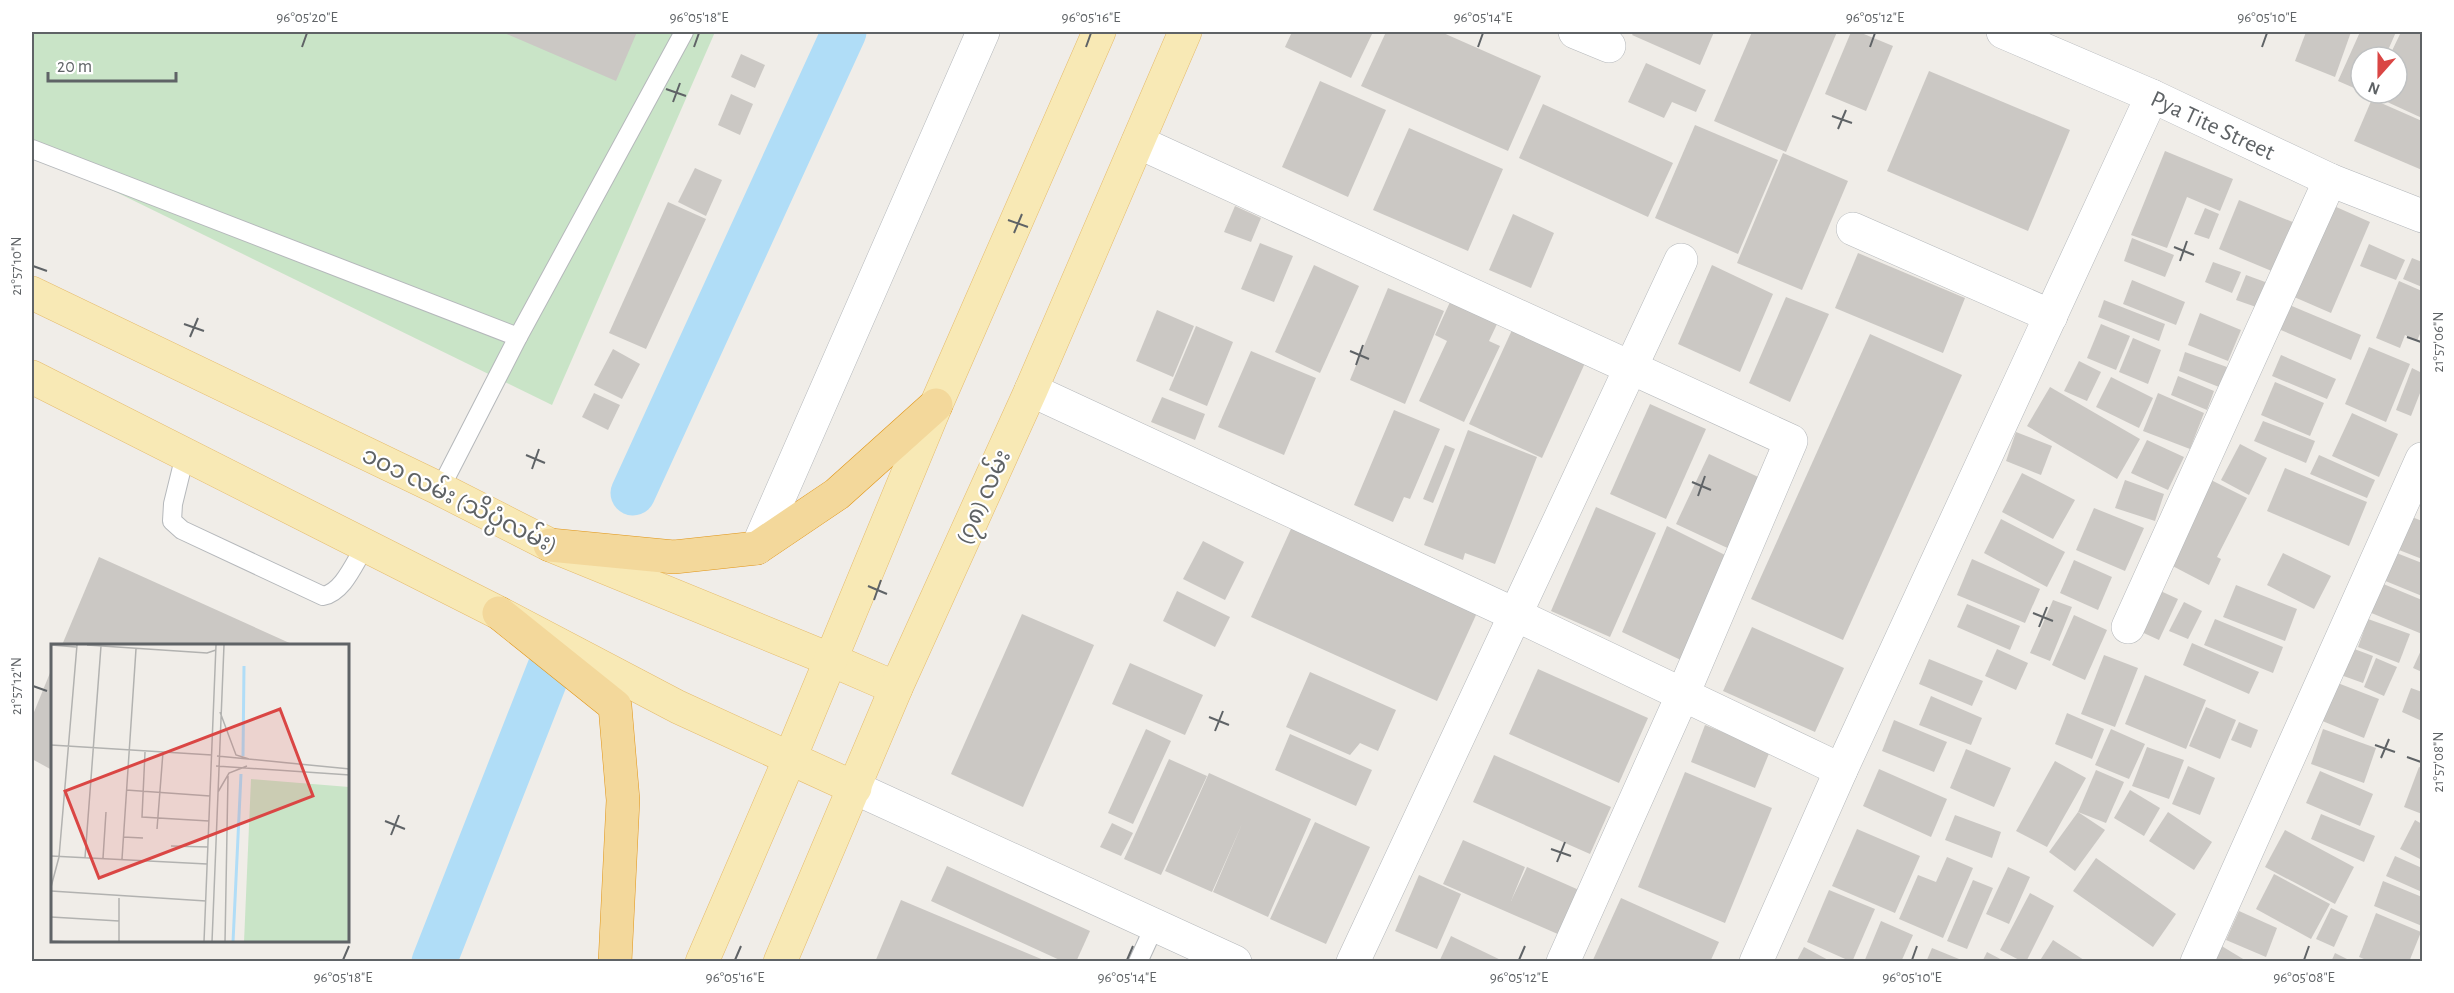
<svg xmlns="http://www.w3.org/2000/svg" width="2454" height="993" font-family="'Alegreya Sans','Noto Sans Myanmar',sans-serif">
	<rect width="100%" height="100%" fill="#f0ede8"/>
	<!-- green -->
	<path fill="#c9e4c7" d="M32,32H715L552,405L32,151Z"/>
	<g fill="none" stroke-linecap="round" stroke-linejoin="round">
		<!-- canal -->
		<g stroke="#b0ddf7" stroke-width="45">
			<path d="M633,493L844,32"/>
			<path d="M434,962L552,662"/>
		</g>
	</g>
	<!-- building -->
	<g fill="#cbc8c4">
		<path d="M502,32H637L616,81Z"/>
		<path d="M1292,32H1373L1351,78L1285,47Z"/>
		<path d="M1386,32H1441L1541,76L1508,151L1361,86Z"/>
		<path d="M1634,32H1714L1700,65L1632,35Z"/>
		<path d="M1752,32H1837L1786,152L1714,121Z"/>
		<path d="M1851,32H1859L1893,46L1866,111L1825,94Z"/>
		<path d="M2306,32H2351L2335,77L2295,61Z"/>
		<path d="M2360,32H2396L2385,57H2361V91L2338,81Z"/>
		<path d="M2401,32H2422V118L2372,95L2373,93H2397V57H2389Z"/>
		<path d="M741,54L765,65L755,88L731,77Z"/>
		<path d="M1646,63L1706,90L1696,112L1672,102L1664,118L1628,102Z"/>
		<path d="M1929,71L2070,130L2028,231L1887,171Z"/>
		<path d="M1320,81L1386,110L1348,197L1282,167Z"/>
		<path d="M731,94L753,104L740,135L718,125Z"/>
		<path d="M2372,99L2422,121V170L2354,141Z"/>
		<path d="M1543,104L1673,163L1648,217L1519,158Z"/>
		<path d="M1695,125L1778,160L1738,254L1655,218Z"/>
		<path d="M1409,128L1503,169L1468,251L1373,210Z"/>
		<path d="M2165,151L2233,179L2220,211L2187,197L2167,248L2131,235Z"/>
		<path d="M1783,153L1848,181L1802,290L1737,263Z"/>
		<path d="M695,168L722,180L706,216L678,202Z"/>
		<path d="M2239,200L2295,223L2274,272L2219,249Z"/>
		<path d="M668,202L706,219L646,349L609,333Z"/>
		<path d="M2325,202L2370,222L2331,313L2285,293Z"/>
		<path d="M1235,206L1261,218L1251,242L1224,232Z"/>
		<path d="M2205,208L2219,214L2209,239L2194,234Z"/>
		<path d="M1513,214L1554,233L1531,288L1489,270Z"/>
		<path d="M2132,238L2174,255L2165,277L2124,261Z"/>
		<path d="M1260,243L1293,256L1274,302L1241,289Z"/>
		<path d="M2369,244L2405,260L2396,280L2360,266Z"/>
		<path d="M1858,253L1965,298L1943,353L1835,308Z"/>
		<path d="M2412,258L2422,262V287L2403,279Z"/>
		<path d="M2213,262L2241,272L2232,293L2205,282Z"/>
		<path d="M1314,265L1359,286L1320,373L1275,352Z"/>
		<path d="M1712,265L1773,294L1740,372L1678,344Z"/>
		<path d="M2246,275L2268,283L2259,308L2236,300Z"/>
		<path d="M2132,280L2185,302L2176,325L2123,304Z"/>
		<path d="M2399,281L2422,291V329L2417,341L2405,335L2400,348L2376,338Z"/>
		<path d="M1388,288L1444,311L1405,404L1350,380Z"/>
		<path d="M1786,297L1829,314L1790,402L1749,383Z"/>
		<path d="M2104,300L2165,324L2159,341L2098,317Z"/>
		<path d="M1450,302L1497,324L1489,341L1500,346L1464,422L1419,401L1447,341L1435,335Z"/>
		<path d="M2287,304L2361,335L2351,360L2276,328Z"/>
		<path d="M1157,310L1194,326L1173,377L1136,361Z"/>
		<path d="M2200,313L2241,330L2228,361L2188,345Z"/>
		<path d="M2101,324L2130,336L2116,370L2087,358Z"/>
		<path d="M1196,326L1233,342L1207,406L1169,390Z"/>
		<path d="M1512,330L1585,363L1542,458L1469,424Z"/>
		<path d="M1870,334L1962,375L1843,640L1751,599Z"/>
		<path d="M2133,338L2161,350L2148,384L2119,372Z"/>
		<path d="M2369,347L2410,364L2386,422L2345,404Z"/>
		<path d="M613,349L640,364L622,399L594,385Z"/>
		<path d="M1251,351L1316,378L1284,455L1218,427Z"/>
		<path d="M2185,352L2227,367L2219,387L2179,371Z"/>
		<path d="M2281,355L2336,379L2327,399L2272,376Z"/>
		<path d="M2079,361L2101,372L2087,401L2064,391Z"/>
		<path d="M2412,368L2422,373V388L2411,416L2396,410Z"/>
		<path d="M2178,376L2214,391L2207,410L2171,395Z"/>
		<path d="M2111,377L2153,398L2139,428L2096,407Z"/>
		<path d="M2275,382L2324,403L2310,436L2261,415Z"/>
		<path d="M2050,387L2140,439L2117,479L2027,426Z"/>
		<path d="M594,393L620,405L608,430L582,417Z"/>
		<path d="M2158,393L2204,413L2190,449L2143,431Z"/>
		<path d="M1162,397L1205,414L1195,440L1151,422Z"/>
		<path d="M1650,404L1706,429L1666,519L1610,494Z"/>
		<path d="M1394,410L1440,429L1410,499L1404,497L1393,522L1354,505Z"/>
		<path d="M2352,413L2398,434L2379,477L2332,456Z"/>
		<path d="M2263,421L2315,441L2306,463L2254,441Z"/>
		<path d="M1468,430L1537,457L1495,564L1465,553L1463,560L1424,545Z"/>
		<path d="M2016,432L2052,446L2041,475L2006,461Z"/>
		<path d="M2147,440L2184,457L2168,490L2131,473Z"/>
		<path d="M2240,444L2267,458L2249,495L2221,480Z"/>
		<path d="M1445,445L1455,449L1433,503L1423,499Z"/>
		<path d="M1709,454L1769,482L1736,552L1676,524Z"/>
		<path d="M2319,455L2375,480L2367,498L2310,474Z"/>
		<path d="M2285,468L2367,502L2349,546L2267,511Z"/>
		<path d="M2022,473L2075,500L2053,539L2002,512Z"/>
		<path d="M2209,479L2247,498L2217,557L2221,559L2209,585L2163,561Z"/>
		<path d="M2125,480L2164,494L2155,521L2115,508Z"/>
		<path d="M1596,507L1656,533L1610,637L1551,611Z"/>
		<path d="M2094,508L2144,528L2125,571L2076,550Z"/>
		<path d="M2412,517L2422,521V559L2399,550Z"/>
		<path d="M2001,519L2065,552L2047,587L1984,553Z"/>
		<path d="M1295,520L1481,604L1437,701L1251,617Z"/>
		<path d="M1667,526L1731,558L1685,662L1622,632Z"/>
		<path d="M1203,541L1244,562L1225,600L1183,579Z"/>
		<path d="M2394,552L2422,563V596L2383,580Z"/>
		<path d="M2283,553L2331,576L2314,609L2267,585Z"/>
		<path d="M99,557L294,645H62Z"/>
		<path d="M1972,559L2040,589L2025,623L1957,595Z"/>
		<path d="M2074,560L2112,577L2098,610L2060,593Z"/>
		<path d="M2381,583L2422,600V634L2369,612Z"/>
		<path d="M2236,585L2297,609L2285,641L2223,617Z"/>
		<path d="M2154,588L2178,599L2159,640L2135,629Z"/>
		<path d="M1177,591L1230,617L1215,647L1163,621Z"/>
		<path d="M2053,600L2072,607L2050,661L2030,653Z"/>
		<path d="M2184,602L2202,611L2188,639L2169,631Z"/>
		<path d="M1967,604L2020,626L2010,650L1957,627Z"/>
		<path d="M1022,614L1094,645L1023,807L951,774Z"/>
		<path d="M2074,615L2107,630L2085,680L2052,665Z"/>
		<path d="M2215,619L2283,647L2273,673L2204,645Z"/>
		<path d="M2368,619L2410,634L2399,663L2358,647Z"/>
		<path d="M1752,627L1844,668L1815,732L1723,691Z"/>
		<path d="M2192,643L2259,672L2249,694L2183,665Z"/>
		<path d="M2349,647L2373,656L2363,683L2338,674Z"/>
		<path d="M2422,648V672L2413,668Z"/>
		<path d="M1997,649L2028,663L2016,690L1985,676Z"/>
		<path d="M2104,655L2138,668L2115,727L2081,714Z"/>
		<path d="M2376,658L2397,667L2384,696L2364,687Z"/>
		<path d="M1929,659L1983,681L1972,706L1919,684Z"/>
		<path d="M1130,663L1203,695L1185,735L1112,704Z"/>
		<path d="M52,668V770L32,759V717Z"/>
		<path d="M1538,669L1648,718L1619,783L1509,734Z"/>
		<path d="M1310,672L1396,710L1378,751L1360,743L1350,755L1286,727Z"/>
		<path d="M2145,675L2206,700L2186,749L2125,724Z"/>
		<path d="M2330,680L2379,699L2364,738L2315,718Z"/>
		<path d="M2411,688L2422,692V721L2402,712Z"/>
		<path d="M1931,696L1982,718L1971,745L1919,725Z"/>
		<path d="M2206,707L2236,720L2220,759L2189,746Z"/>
		<path d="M2067,713L2104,729L2092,759L2055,744Z"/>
		<path d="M1894,720L1947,742L1934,772L1882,751Z"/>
		<path d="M2239,722L2258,730L2251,748L2231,740Z"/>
		<path d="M1705,725L1770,751L1755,788L1691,762Z"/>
		<path d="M1146,729L1171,741L1133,824L1108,813Z"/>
		<path d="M2111,729L2145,744L2129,779L2095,765Z"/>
		<path d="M2323,729L2376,748L2364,783L2311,764Z"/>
		<path d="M1290,734L1372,770L1356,806L1275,770Z"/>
		<path d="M2147,747L2184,760L2169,799L2132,786Z"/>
		<path d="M1966,749L2011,768L1994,807L1950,788Z"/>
		<path d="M1494,755L1611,807L1590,854L1473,802Z"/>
		<path d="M1169,759L1207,776L1161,875L1124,859Z"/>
		<path d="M2055,761L2086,778L2047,847L2016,831Z"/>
		<path d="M2188,766L2215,778L2200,815L2172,804Z"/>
		<path d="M2419,767L2422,768V814L2404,807Z"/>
		<path d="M1879,769L1947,799L1931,837L1863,806Z"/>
		<path d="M2096,770L2124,782L2106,823L2078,812Z"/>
		<path d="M2320,771L2373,794L2360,826L2306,803Z"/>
		<path d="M1685,772L1772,808L1725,923L1638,887Z"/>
		<path d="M1209,773L1311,819L1268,917L1213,892L1242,824L1212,892L1165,871Z"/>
		<path d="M2130,790L2160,808L2144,836L2114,818Z"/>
		<path d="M2078,812L2105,830L2075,871L2049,852Z"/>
		<path d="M2168,812L2212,842L2194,870L2149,841Z"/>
		<path d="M2321,814L2375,836L2364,862L2311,839Z"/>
		<path d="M1955,815L2001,832L1992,858L1945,840Z"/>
		<path d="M2415,820L2422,824V860L2400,849Z"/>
		<path d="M1315,822L1370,847L1326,944L1270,919Z"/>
		<path d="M1112,823L1133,833L1121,856L1100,847Z"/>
		<path d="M1857,829L1920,856L1895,913L1832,886Z"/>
		<path d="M2285,830L2354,867L2335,904L2265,867Z"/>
		<path d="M1463,840L1525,867L1511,901L1527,867L1579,890L1560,935L1443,884Z"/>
		<path d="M2395,856L2422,868V892L2386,876Z"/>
		<path d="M1947,857L1973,868L1943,938L1899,919L1918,875L1936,882Z"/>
		<path d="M2096,858L2176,914L2153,947L2073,891Z"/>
		<path d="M947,866L1090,931L1076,962H1064L931,901Z"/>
		<path d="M2008,867L2030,877L2009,924L1986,914Z"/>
		<path d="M2274,874L2330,904L2311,939L2256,909Z"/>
		<path d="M1419,875L1461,894L1437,949L1395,931Z"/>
		<path d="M1973,880L1993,888L1967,949L1947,941Z"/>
		<path d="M2383,881L2422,897V926L2374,906Z"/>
		<path d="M1829,890L1875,909L1852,962L1807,942Z"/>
		<path d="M2030,893L2054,906L2026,962H2023L2000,950Z"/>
		<path d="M1621,898L1719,942L1710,962H1592Z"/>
		<path d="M901,900L1046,961V962H875Z"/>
		<path d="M2331,908L2348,916L2334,947L2316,939Z"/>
		<path d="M2239,911L2277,928L2266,957L2226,940Z"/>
		<path d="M2376,913L2421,932L2409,962H2371L2359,957Z"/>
		<path d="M1881,921L1913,935L1901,962H1864Z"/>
		<path d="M1451,936L1505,962H1439Z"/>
		<path d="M2053,940L2087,962H2039Z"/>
		<path d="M2220,945L2248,962H2211Z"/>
		<path d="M1804,947L1832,962H1796Z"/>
		<path d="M1932,948L1964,961V962H1926Z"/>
		<path d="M1987,952L2006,962H1982Z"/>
		<path d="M2335,953L2353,962H2331Z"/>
	</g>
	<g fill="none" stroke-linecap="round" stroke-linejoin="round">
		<defs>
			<g id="lane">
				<path d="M32,149L518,337"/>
				<path d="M185,455L173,504L172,521L182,530L323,596C344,592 355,561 366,545"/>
				<path d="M440,489L518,337L684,32"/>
				<path d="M1138,962L1155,925"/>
			</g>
			<g id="street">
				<path d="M1575,32L1609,46"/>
				<path d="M1138,142L1791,441L1683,694L1563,962"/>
				<path d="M1853,229L2051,316"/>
				<path d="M1031,390L1514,614L1841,770"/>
				<path d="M757,548L983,32"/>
				<path d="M2128,627L2330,180"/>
				<path d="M855,788L1235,962"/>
				<path d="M1353,962L1681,260"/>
				<path d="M1756,962L1841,770L2152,96"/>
				<path d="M2197,962L2422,459"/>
			</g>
			<path id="secondary" d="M2003,32L2152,96L2330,180L2422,216"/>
			<g id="primary">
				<path d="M32,293L440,489L550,545L829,659L896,688"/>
				<path d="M32,377L499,613L678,707L855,788"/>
				<path d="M702,962L790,758L936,405L1099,32"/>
				<path d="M780,962L896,688L1031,390L1185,32"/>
			</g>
			<g id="highway">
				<path d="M550,545L674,557L757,548L837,494L936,405"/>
				<path d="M499,613L615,706L623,800L615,962"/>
			</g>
		</defs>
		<!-- lane casing -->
		<use href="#lane" stroke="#b5b8bb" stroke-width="20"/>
		<!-- street casing -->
		<use href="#street" stroke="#b5b8bb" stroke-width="34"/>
		<!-- secondary casing -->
		<use href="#secondary" stroke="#b4b7bb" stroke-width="34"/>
		<!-- primary casing -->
		<use href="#primary" stroke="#e5bb6c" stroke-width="34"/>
		<!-- highway casing -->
		<use href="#highway" stroke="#e19516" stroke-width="34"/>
		<!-- lane -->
		<use href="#lane" stroke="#fff" stroke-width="18"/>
		<!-- street -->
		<use href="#street" stroke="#fff" stroke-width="33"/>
		<!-- secondary -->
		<use href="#secondary" stroke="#fff" stroke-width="33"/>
		<!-- primary -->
		<use href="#primary" stroke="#f8e9b5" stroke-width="33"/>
		<!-- highway -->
		<use href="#highway" stroke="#f3d89b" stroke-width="33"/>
	</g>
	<!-- ticks -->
	<path fill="none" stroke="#5f6366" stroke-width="2" d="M302,47L307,33M694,47L699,33M1086,47L1091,33M1478,47L1483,33M1870,47L1875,33M2262,47L2267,33M666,89L686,96M673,102L680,83M1832,116L1852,123M1838,129L1846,110M1008,220L1028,227M1014,233L1022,214M2174,247L2194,255M2180,261L2187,241M33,266L47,271M184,324L204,331M190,337L198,318M2407,337L2421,342M1350,351L1369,359M1356,365L1363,345M526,455L545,463M532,469L539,449M1692,482L1711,490M1698,496L1705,476M868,586L887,594M874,600L881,580M2033,613L2053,621M2039,627L2047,607M33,686L47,691M1209,717L1229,725M1215,731L1223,711M2375,745L2395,752M2407,757L2421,762M2381,758L2389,739M385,821L405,829M391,835L399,815M1551,849L1571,856M1557,862L1565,842M343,960L349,946M735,960L741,946M1127,960L1133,946M1519,960L1525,946M1912,960L1917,946M2304,960L2309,946"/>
	<g text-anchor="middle" stroke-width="4.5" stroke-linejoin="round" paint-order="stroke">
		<!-- street labels -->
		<g font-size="24" fill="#5f6366" stroke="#fff">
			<text transform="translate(2213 125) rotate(25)" y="8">Pya Tite Street</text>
			<text transform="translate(983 497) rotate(-66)" y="8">(၇၈) လမ်း</text>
			<text transform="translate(460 500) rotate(26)" y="8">၁၀၁ လမ်း (သိပ္ပံလမ်း)</text>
		</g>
	</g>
	<!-- overview -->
	<g transform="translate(51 644)">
		<rect width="298" height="298" fill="#f0ede8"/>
		<path d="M200,135L298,143V298H193Z" fill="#c9e4c7"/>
		<path fill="none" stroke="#b0ddf7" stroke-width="3" d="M192,112L193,22M182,298L190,130"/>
		<path fill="none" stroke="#b2b2b0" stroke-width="1.5" d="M0,1L25,3M36,1L156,9L165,6M169,68L185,111L198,115M0,101L161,111M94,108L91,173L158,177M166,112L299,125M165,122L299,131M75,146L159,152M167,148L178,129L196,122M106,185L112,108M72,193L92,194M120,202L157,203M0,212L156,220M34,214L50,2M52,214L55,168M71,215L85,5M0,243L8,213L26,1M0,247L155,257M0,273L68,277M0,297L19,298M68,298V254M153,298L165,1M161,298L173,1M174,298L177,132"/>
		<path fill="#da4644" fill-opacity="0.15" stroke="#da4644" stroke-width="3" d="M229,65L262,152L48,234L14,147Z"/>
		<rect width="298" height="298" fill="none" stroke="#5f6366" stroke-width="3"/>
	</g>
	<!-- border -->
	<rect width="2454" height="993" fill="none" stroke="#ffffff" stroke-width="66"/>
	<!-- north arrow -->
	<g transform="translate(2379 75) rotate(201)"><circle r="28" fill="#ffffff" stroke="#bfc1c2" stroke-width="1.5"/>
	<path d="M0-4.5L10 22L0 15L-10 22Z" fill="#da4644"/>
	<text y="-9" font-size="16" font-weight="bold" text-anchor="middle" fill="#5f6366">N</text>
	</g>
	<!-- scale -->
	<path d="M48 72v9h128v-9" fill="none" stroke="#5f6366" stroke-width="3"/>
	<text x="57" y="72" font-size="18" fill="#5f6366" stroke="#ffffff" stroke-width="4.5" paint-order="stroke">20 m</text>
	<rect x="33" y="33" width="2388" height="927" fill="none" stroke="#5f6366" stroke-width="2"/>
	<g font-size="15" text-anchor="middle" fill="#5f6366">
		<text x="307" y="22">96°05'20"E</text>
		<text x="699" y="22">96°05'18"E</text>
		<text x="1091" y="22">96°05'16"E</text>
		<text x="1483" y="22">96°05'14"E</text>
		<text x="1875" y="22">96°05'12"E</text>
		<text x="2267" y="22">96°05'10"E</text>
		<text transform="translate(16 266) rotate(-90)" y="5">21°57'10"N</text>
		<text transform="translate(2438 342) rotate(-90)" y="5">21°57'06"N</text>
		<text transform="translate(16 686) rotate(-90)" y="5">21°57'12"N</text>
		<text transform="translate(2438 762) rotate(-90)" y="5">21°57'08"N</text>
		<text x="343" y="982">96°05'18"E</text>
		<text x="735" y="982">96°05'16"E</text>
		<text x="1127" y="982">96°05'14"E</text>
		<text x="1519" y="982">96°05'12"E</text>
		<text x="1912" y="982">96°05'10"E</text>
		<text x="2304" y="982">96°05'08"E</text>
	</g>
</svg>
